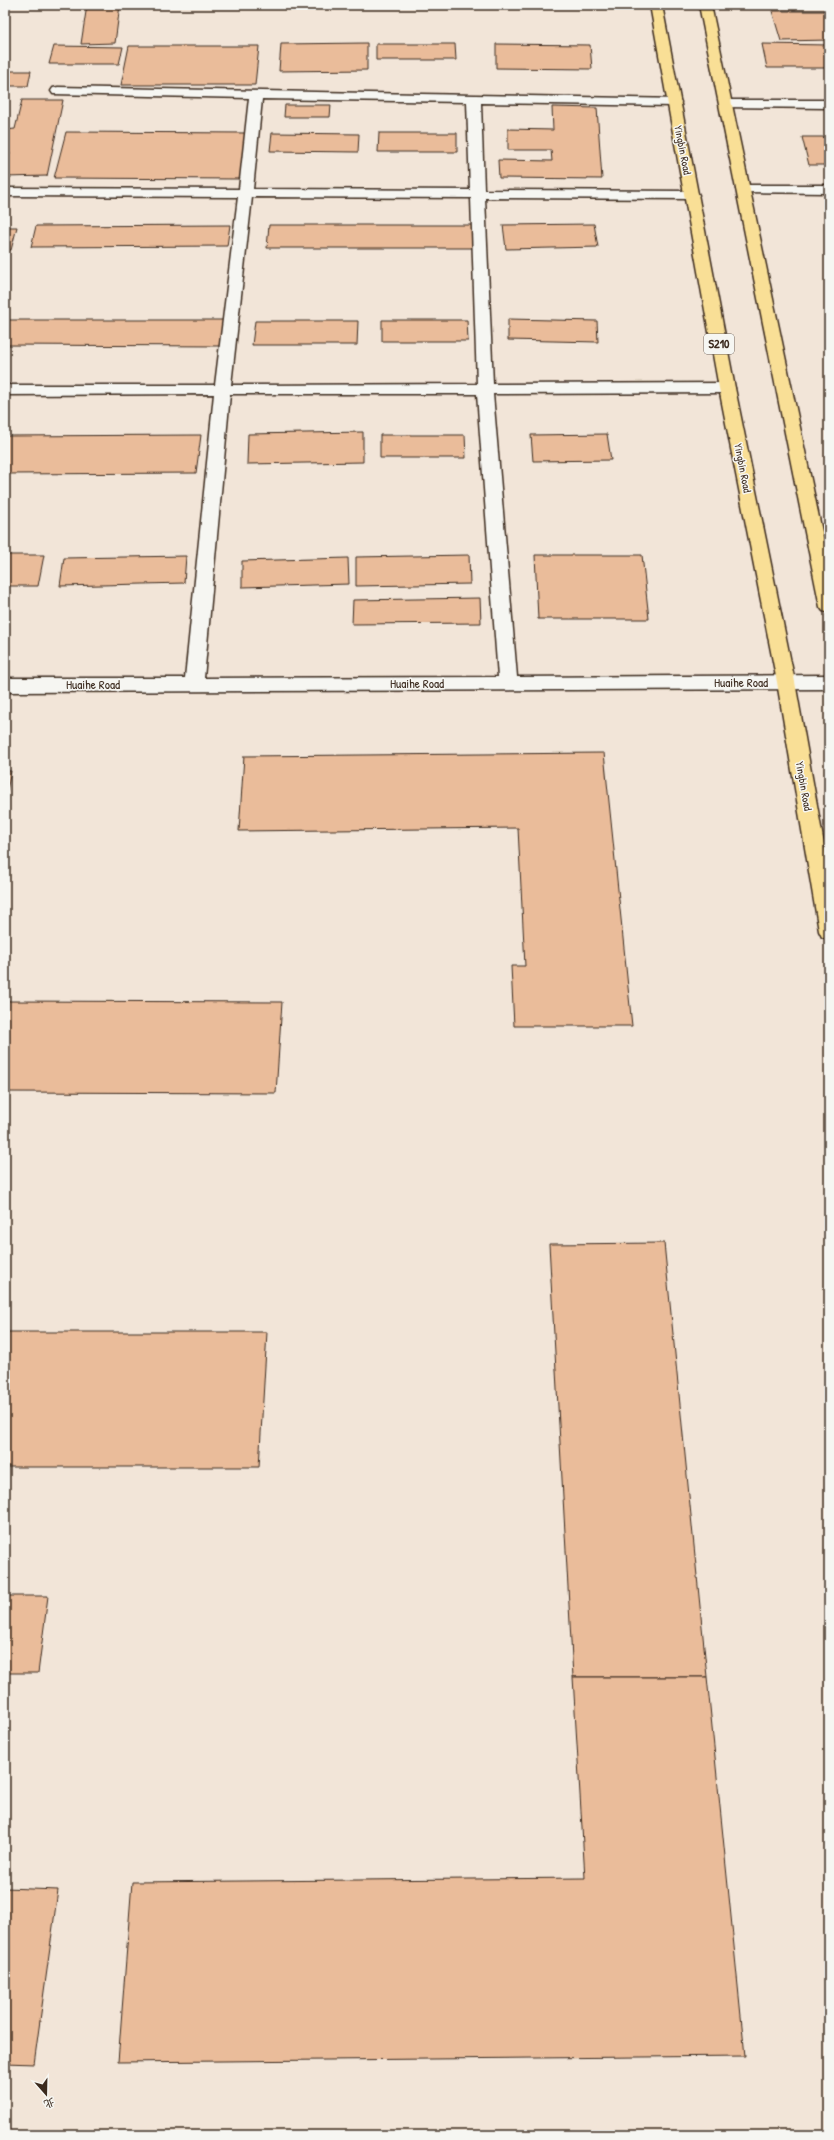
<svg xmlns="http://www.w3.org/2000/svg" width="834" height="2140" font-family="'Patrick Hand','LXGW WenKai TC',sans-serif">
	<rect width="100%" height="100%" fill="#f2e5d8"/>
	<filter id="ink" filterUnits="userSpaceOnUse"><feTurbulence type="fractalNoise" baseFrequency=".025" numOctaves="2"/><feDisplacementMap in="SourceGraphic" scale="8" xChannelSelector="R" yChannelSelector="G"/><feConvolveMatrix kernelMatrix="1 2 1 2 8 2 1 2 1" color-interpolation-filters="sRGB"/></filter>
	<g filter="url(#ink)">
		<!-- building -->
		<g fill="#eabc9a" stroke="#3b2a1e">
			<path d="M87,5H120L115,43L81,44Z"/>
			<path d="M772,11H826L829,20V40L781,41Z"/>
			<path d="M367,43V70L279,71L281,44Z"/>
			<path d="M376,44H455L456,60H376Z"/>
			<path d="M496,44L590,45L592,69L496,68Z"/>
			<path d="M762,44L829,45V68H767Z"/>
			<path d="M54,46L123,47L119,64H49Z"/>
			<path d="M129,46H259L255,85H121Z"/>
			<path d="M5,71H31L28,86H5Z"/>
			<path d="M22,100H63L47,176L5,177L10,153H5V130L15,129Z"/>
			<path d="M285,105H331L330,117H284Z"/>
			<path d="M552,107L597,108L602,179L499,178L498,160L552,161L551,150H508V129L553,130Z"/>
			<path d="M66,132L246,133L240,179L54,178Z"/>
			<path d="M272,133L359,134L358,152L270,151Z"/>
			<path d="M379,133H457V152H378Z"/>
			<path d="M802,137H829V165H809Z"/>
			<path d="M594,224L598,247L506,249L503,225Z"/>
			<path d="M230,225L227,246L31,247L36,226Z"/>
			<path d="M269,225H473L474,248H267Z"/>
			<path d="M5,227H17L11,250H5Z"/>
			<path d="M508,319L597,321L598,342L508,340Z"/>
			<path d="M5,320H224L221,346L5,345Z"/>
			<path d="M382,320H467L468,341H382Z"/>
			<path d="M255,321H358L357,345H252Z"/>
			<path d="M363,432V462L247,464L248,434Z"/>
			<path d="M607,434L611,460L533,461L531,435Z"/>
			<path d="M201,435L196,473L5,474V436Z"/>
			<path d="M380,435H465L466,458H380Z"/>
			<path d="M5,555H44L38,586H5Z"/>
			<path d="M469,555L470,584L356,586V557Z"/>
			<path d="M535,555H642L649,619H538Z"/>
			<path d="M186,556L184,583L60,586L64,558Z"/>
			<path d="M348,558L349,584L242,587V561Z"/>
			<path d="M480,598L481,623L352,624L353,600Z"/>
			<path d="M604,753L632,1026H514L511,966H525L518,828L239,831L244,756Z"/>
			<path d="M5,771H11L5,800Z"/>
			<path d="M5,1001L282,1002L276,1093L5,1092Z"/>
			<path d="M664,1243L707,1677H573L549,1244Z"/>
			<path d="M5,1332H267L259,1467H5Z"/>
			<path d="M5,1596H48L38,1673H5Z"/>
			<path d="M573,1677H707L745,2056L118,2062L132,1882L585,1878Z"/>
			<path d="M5,1888L58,1890L34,2064L5,2063Z"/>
		</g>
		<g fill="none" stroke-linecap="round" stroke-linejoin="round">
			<defs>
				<g id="minor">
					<path d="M58,87L679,99L681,102L679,105L674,106L481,103L484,190L692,191L697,192L699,195L697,198L692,199L485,198L493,384L727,383L733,385L735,388L733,391L727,393L493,394L517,677L829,675V689L5,692V678H185L214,394L5,395V385H215L238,197L5,196V188L239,189L249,98L53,94L51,91L53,88ZM262,99L467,102L470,190L253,189ZM252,197L471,198L477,384L231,385ZM230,394H477L498,677L204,678Z"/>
					<path d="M727,100H829V108L722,107L720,104L722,101Z"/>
					<path d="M743,185H829V193L738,192L736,189L738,186Z"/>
				</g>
				<g id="major">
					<path d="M650,5H662L735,388L795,682L829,872V939L822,937L819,931L777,682L719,388Z"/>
					<path d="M699,5H711L829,565V613L823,611L820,607Z"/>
				</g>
			</defs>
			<!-- minor casing -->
			<use href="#minor" stroke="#3b2a1e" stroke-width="3"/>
			<!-- major casing -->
			<use href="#major" stroke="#3b2a1e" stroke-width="3"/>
			<!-- minor -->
			<use href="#minor" fill="#f6f6f2" fill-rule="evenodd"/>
			<!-- major -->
			<use href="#major" fill="#f9df96" fill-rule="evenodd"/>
		</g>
	</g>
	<g text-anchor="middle" stroke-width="3" stroke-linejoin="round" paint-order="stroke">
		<!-- far-street labels -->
		<g font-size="11" fill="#3b2a1e" stroke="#f6f6f2">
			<text transform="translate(683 150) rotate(79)" y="4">Yingbin Road</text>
			<text transform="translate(743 468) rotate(79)" y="4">Yingbin Road</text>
			<text transform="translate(804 786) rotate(80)" y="4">Yingbin Road</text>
		</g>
		<!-- shield labels -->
		<rect fill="#f6f6f2" stroke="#73675e" stroke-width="1" x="704" y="334" width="30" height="20" rx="3"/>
		<g font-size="12" font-weight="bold" fill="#3b2a1e">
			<text x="719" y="348">S210</text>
		</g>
		<!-- street labels -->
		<g font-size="13" fill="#3b2a1e" stroke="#f6f6f2">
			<text x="741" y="687">Huaihe Road</text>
			<text x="417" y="688">Huaihe Road</text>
			<text x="93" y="689">Huaihe Road</text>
		</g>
	</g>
	<!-- margin -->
	<rect width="834" height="2140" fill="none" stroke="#f6f6f2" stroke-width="20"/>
	<rect x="10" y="10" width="814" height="2120" fill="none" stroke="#3b2a1e" stroke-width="1.5" filter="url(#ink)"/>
	<!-- north arrow -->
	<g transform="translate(46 2094) rotate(160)" stroke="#f6f6f2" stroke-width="3" paint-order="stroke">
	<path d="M0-3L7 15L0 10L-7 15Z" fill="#3b2a1e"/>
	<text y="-6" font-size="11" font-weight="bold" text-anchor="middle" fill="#3b2a1e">北</text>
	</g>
</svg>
